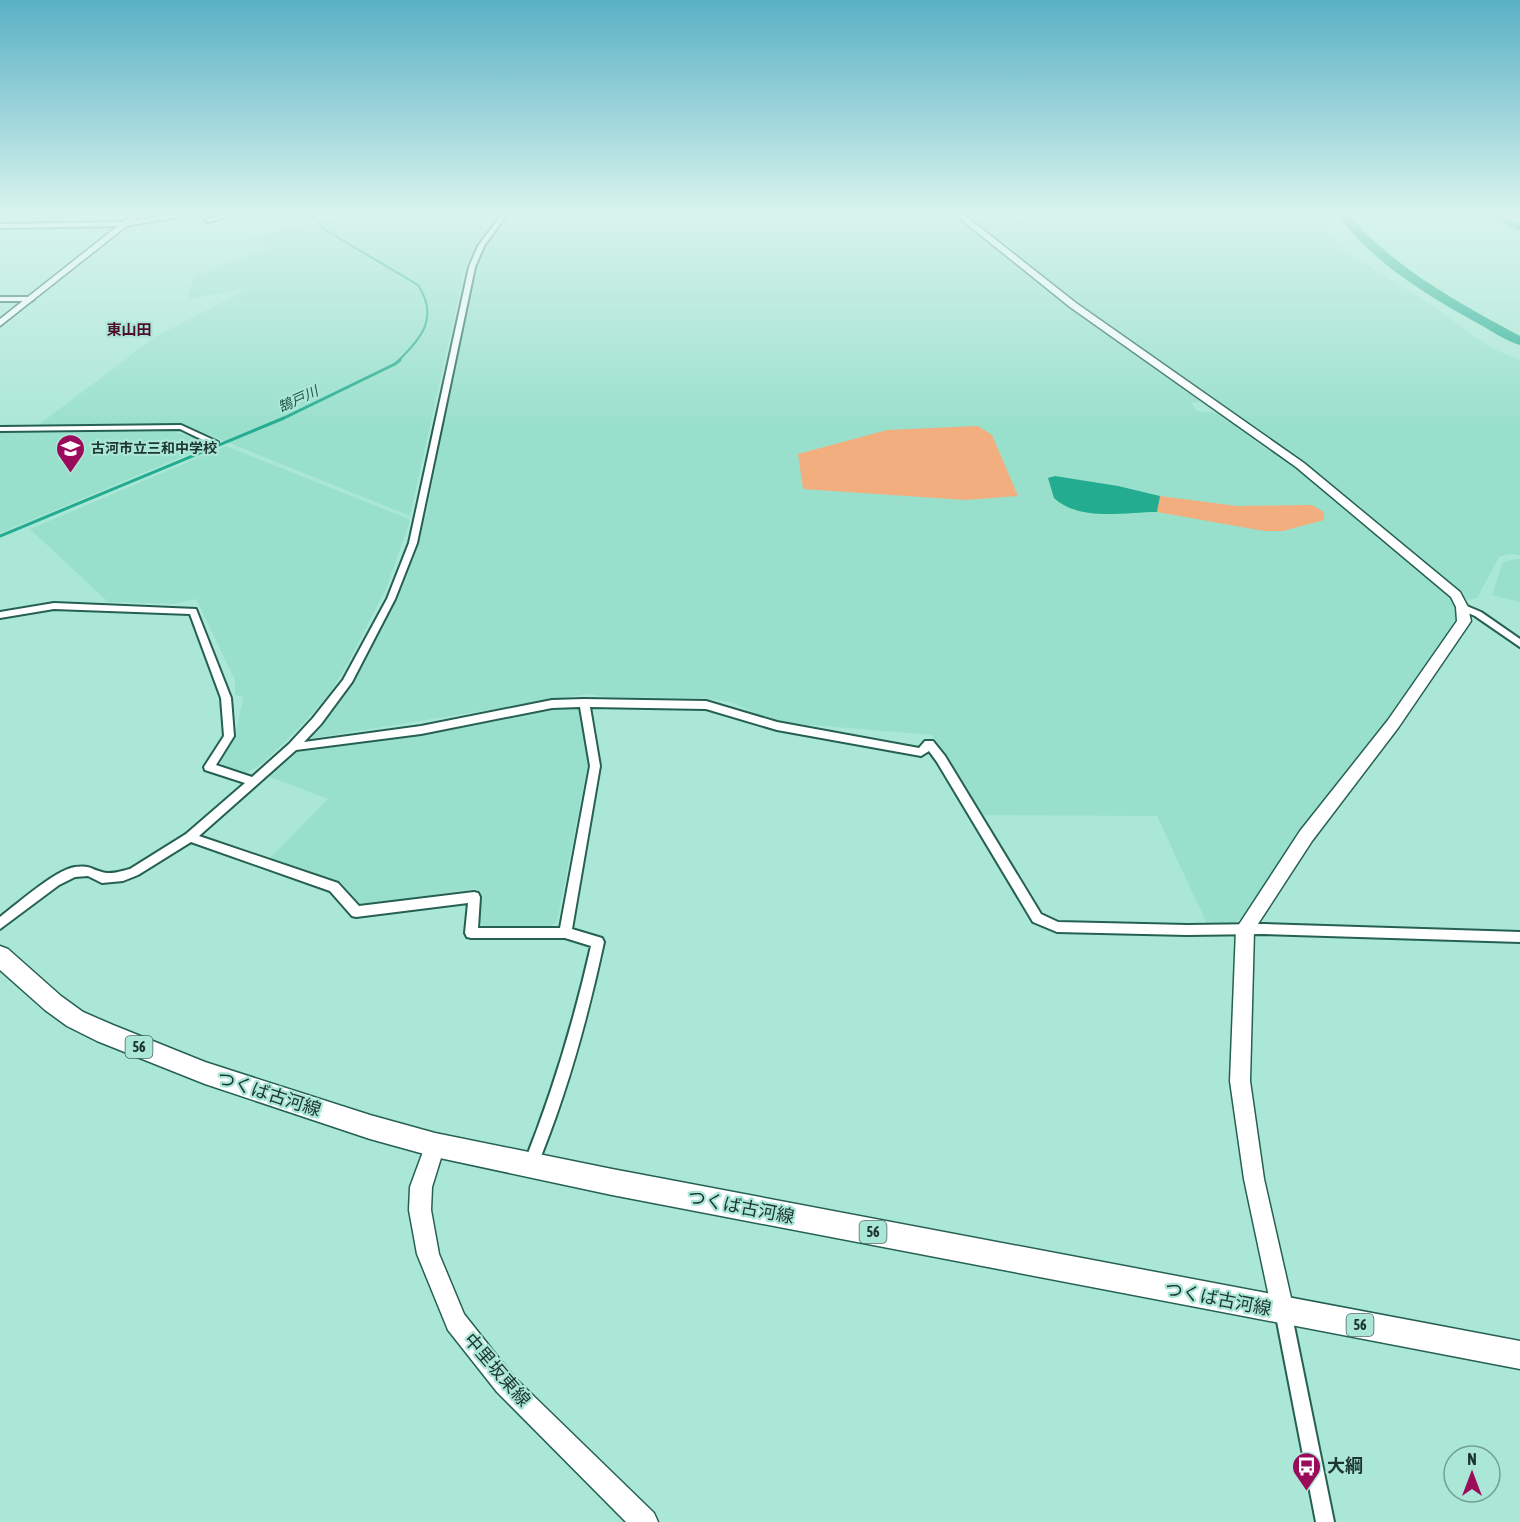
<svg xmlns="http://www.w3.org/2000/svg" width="1520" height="1522" font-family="'Asap Condensed','Noto Sans JP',sans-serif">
	<rect width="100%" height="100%" fill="#abe7d6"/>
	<!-- built -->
	<g fill="#99e0cc">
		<path d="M355,213H500L494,215L495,219L474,247L465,267L410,516L182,424L37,426L155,337L242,292L240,290L187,299L194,276L271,247L248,239Z"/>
		<path d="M509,213H953L1045,289L1200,398L1199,402L1191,403L1197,411L1222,413L1305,473L1446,590L1456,603L1459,613L1457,628L1286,853L1250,904L1244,917L1230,925L1208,926L1157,816L982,815L932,735L799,724L767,719L731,702L700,698L606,697L588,694L308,739L335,709L357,677L404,580L426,514L474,271L483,248L505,218L511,215Z"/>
		<path d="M962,213H1312L1343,250L1433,306L1491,348L1520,360V555L1509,554L1499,557L1477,598L1468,600L1322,476L1080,306L1023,264L1025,260L1017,258Z"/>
		<path d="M164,430L182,434L210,445L0,533V431Z"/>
		<path d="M226,446L409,519V524L386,589L348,663L330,693L302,725L263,763L245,774L222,765L221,762L235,737L243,697L235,695V680L196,599L174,604L108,602L30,529Z"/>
		<path d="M1516,559H1520V602L1492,595L1503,562Z"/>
		<path d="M571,706L579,709L588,764L557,922L550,927H485L479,922L481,891L475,889L363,904L357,901L340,881L269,859L328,799L267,776L295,751L430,732Z"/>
	</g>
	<!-- green -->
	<g fill="#f2ae7f">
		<path d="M978,426L992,435L1018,496L965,500L803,489L798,454L887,430Z"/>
		<path d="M1160,496L1237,506L1312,505L1324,512V520L1283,531H1264L1157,512Z"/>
	</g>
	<!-- water -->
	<path fill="#24ac90" d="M1055,476L1118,486L1160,496L1157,512C1125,512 1080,522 1054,498L1048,478Z"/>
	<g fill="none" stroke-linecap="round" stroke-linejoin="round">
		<!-- stream-far1 -->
		<path stroke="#24ac90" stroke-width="2" d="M306,213L321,223L322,228L418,285C439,317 422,338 398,361"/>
		<!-- stream -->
		<path stroke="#24ac90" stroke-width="3" d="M0,536L284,418L395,364L400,360"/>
		<!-- river -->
		<g fill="#24ac90" fill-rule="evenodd">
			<path d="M1336,213H1347C1394,268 1457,302 1520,336V345C1506,341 1492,331 1479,324C1426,295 1372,262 1336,213Z"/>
			<path d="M1483,213H1497L1520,224V231Z"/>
		</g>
		<defs>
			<g id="street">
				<path d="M187,213H200L125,226L0,228V224L125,222Z"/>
				<path d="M231,213H240L208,222L205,220Z"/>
				<path d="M503,213H508L484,246L475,267L417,543L395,599L352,682L321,724L304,742L421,726L552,700L584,699L706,701L777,722L919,748L925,741H933L945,756L1041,914L1058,922L1187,925L1264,924L1520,932V942L1264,934L1187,935L1057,932L1033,922L937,762L929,751L921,756L777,730L706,709L590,707L600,766L572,929L602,938L604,942C587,1021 566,1097 535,1171L530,1173L525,1171L523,1166C552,1094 574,1021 591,946L565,938H471L467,937L465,933L468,903L356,917L352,916L330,891L191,842L138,875L123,881L102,883L88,876L75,877L59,885L0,929V917C17,904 55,870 75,867C90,865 90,869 102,872C110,875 122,871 130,869L186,834L245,783L205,770L204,767L224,736L221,698L190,614L54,609L0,618V612L54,603L196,609L231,698L234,736L216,765L252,777L289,744L313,718L343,680L387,599L409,543L469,267L478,246ZM580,707L590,766L560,928H478L480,897L478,893L474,892L359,906L338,883L199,836L296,750L421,734L552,708Z"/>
				<path d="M0,297H31L34,299L31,301H0Z"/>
				<path d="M181,425L218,442L211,444L180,429L0,431V427Z"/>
				<path d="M1462,604L1481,612L1520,639V647L1475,616L1459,609L1458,607Z"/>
				<path d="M1283,1303L1289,1305L1291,1311L1334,1522H1316L1275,1311L1277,1305Z"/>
			</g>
			<g id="secondary">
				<path d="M134,213H143L0,326V319Z"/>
				<path d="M953,213H962L1076,303L1304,463L1460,592L1468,607L1471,621L1469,624L1398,728L1312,841L1254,930L1250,1081L1264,1179L1294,1311L1291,1319L1283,1322L1275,1319L1272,1311L1244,1179L1230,1081L1236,929L1300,831L1388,720L1457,621L1456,607L1451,597L1296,467L1070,307Z"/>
				<path d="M435,1135L442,1138L445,1145L432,1187L431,1210L439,1254L464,1314L513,1376L654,1513L658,1522H626L497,1392L448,1330L417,1254L409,1210L410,1187L428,1138Z"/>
			</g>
			<path id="primary" d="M0,946L8,949L61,996L83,1012L113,1025L205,1062L370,1115L435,1133L612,1169L1520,1341V1369L612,1195L435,1157L370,1139L205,1084L97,1041L67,1026L45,1010L0,970Z"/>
		</defs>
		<!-- street casing -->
		<use href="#street" stroke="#256052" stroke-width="4"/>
		<!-- secondary casing -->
		<use href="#secondary" stroke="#256052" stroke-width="3"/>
		<!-- primary casing -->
		<use href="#primary" stroke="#256052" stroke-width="3"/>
		<!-- street -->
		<use href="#street" fill="#fff" fill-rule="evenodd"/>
		<!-- secondary -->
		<use href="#secondary" fill="#fff" fill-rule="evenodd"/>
		<!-- primary -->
		<use href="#primary" fill="#fff" fill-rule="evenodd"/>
	</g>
	<!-- sky -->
	<linearGradient id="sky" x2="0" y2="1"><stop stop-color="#59b1c5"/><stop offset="0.5" stop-color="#d9f4ed"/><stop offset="1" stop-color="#d9f4ed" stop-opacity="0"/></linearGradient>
	<rect width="1520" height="426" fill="url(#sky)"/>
	<!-- icons -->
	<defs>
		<symbol id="school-pin" viewBox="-11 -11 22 30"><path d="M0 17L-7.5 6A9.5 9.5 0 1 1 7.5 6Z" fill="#9b0b5b" stroke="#abe7d6"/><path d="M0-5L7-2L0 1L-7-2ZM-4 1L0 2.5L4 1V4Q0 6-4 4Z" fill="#fff"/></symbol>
		<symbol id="bus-pin" viewBox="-11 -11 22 30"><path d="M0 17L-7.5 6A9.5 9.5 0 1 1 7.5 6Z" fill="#9b0b5b" stroke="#abe7d6"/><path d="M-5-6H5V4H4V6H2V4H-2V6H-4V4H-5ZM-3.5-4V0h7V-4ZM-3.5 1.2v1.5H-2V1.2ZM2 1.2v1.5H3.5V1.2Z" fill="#fff"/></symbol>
	</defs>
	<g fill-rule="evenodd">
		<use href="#school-pin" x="54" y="432" width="33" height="45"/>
		<use href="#bus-pin" x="1290" y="1450" width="33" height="45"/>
	</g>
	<g text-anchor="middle" stroke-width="4.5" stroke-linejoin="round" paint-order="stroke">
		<!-- far-water labels -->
		<g font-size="14" font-style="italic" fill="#1f5346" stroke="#abe7d6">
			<text transform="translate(298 399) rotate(-25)" y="5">鵠戸川</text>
		</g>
		<!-- far-poi labels -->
		<g font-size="14" font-weight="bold" fill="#1d352f" stroke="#abe7d6" text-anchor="start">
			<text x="91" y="453">古河市立三和中学校</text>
		</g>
		<!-- shield labels -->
		<g fill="#abe7d6" stroke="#486a61" stroke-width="1.5">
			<rect x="125.5" y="1036" width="27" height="22" rx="4.5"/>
			<rect x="859.5" y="1221" width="27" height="22" rx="4.5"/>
			<rect x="1346.5" y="1314" width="27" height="22" rx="4.5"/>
		</g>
		<g font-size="14" font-weight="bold" fill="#1d352f">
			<text x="139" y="1052">56</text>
			<text x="873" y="1237">56</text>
			<text x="1360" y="1330">56</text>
		</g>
		<!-- far-quarter labels -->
		<g font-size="15" font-weight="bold" fill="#4f0e2e" stroke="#abe7d6">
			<text x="129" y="335">東山田</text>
		</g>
		<!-- near-street labels -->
		<g font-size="18" fill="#1d352f" stroke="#abe7d6">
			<text transform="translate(269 1094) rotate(18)" y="6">つくば古河線</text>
			<text transform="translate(741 1207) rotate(11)" y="6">つくば古河線</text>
			<text transform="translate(1218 1299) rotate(11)" y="6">つくば古河線</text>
			<text transform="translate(497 1370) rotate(49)" y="6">中里坂東線</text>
		</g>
		<!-- near-poi labels -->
		<g font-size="18" font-weight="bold" fill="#1d352f" stroke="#abe7d6" text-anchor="start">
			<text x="1327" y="1472">大綱</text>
		</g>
	</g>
	<!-- north arrow -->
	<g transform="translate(1472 1474)"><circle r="28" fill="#abe7d6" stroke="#72a093" stroke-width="1.5"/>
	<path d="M0-4.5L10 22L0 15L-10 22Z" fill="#9b0b5b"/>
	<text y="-9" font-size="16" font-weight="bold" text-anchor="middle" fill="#1d352f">N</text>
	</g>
</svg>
